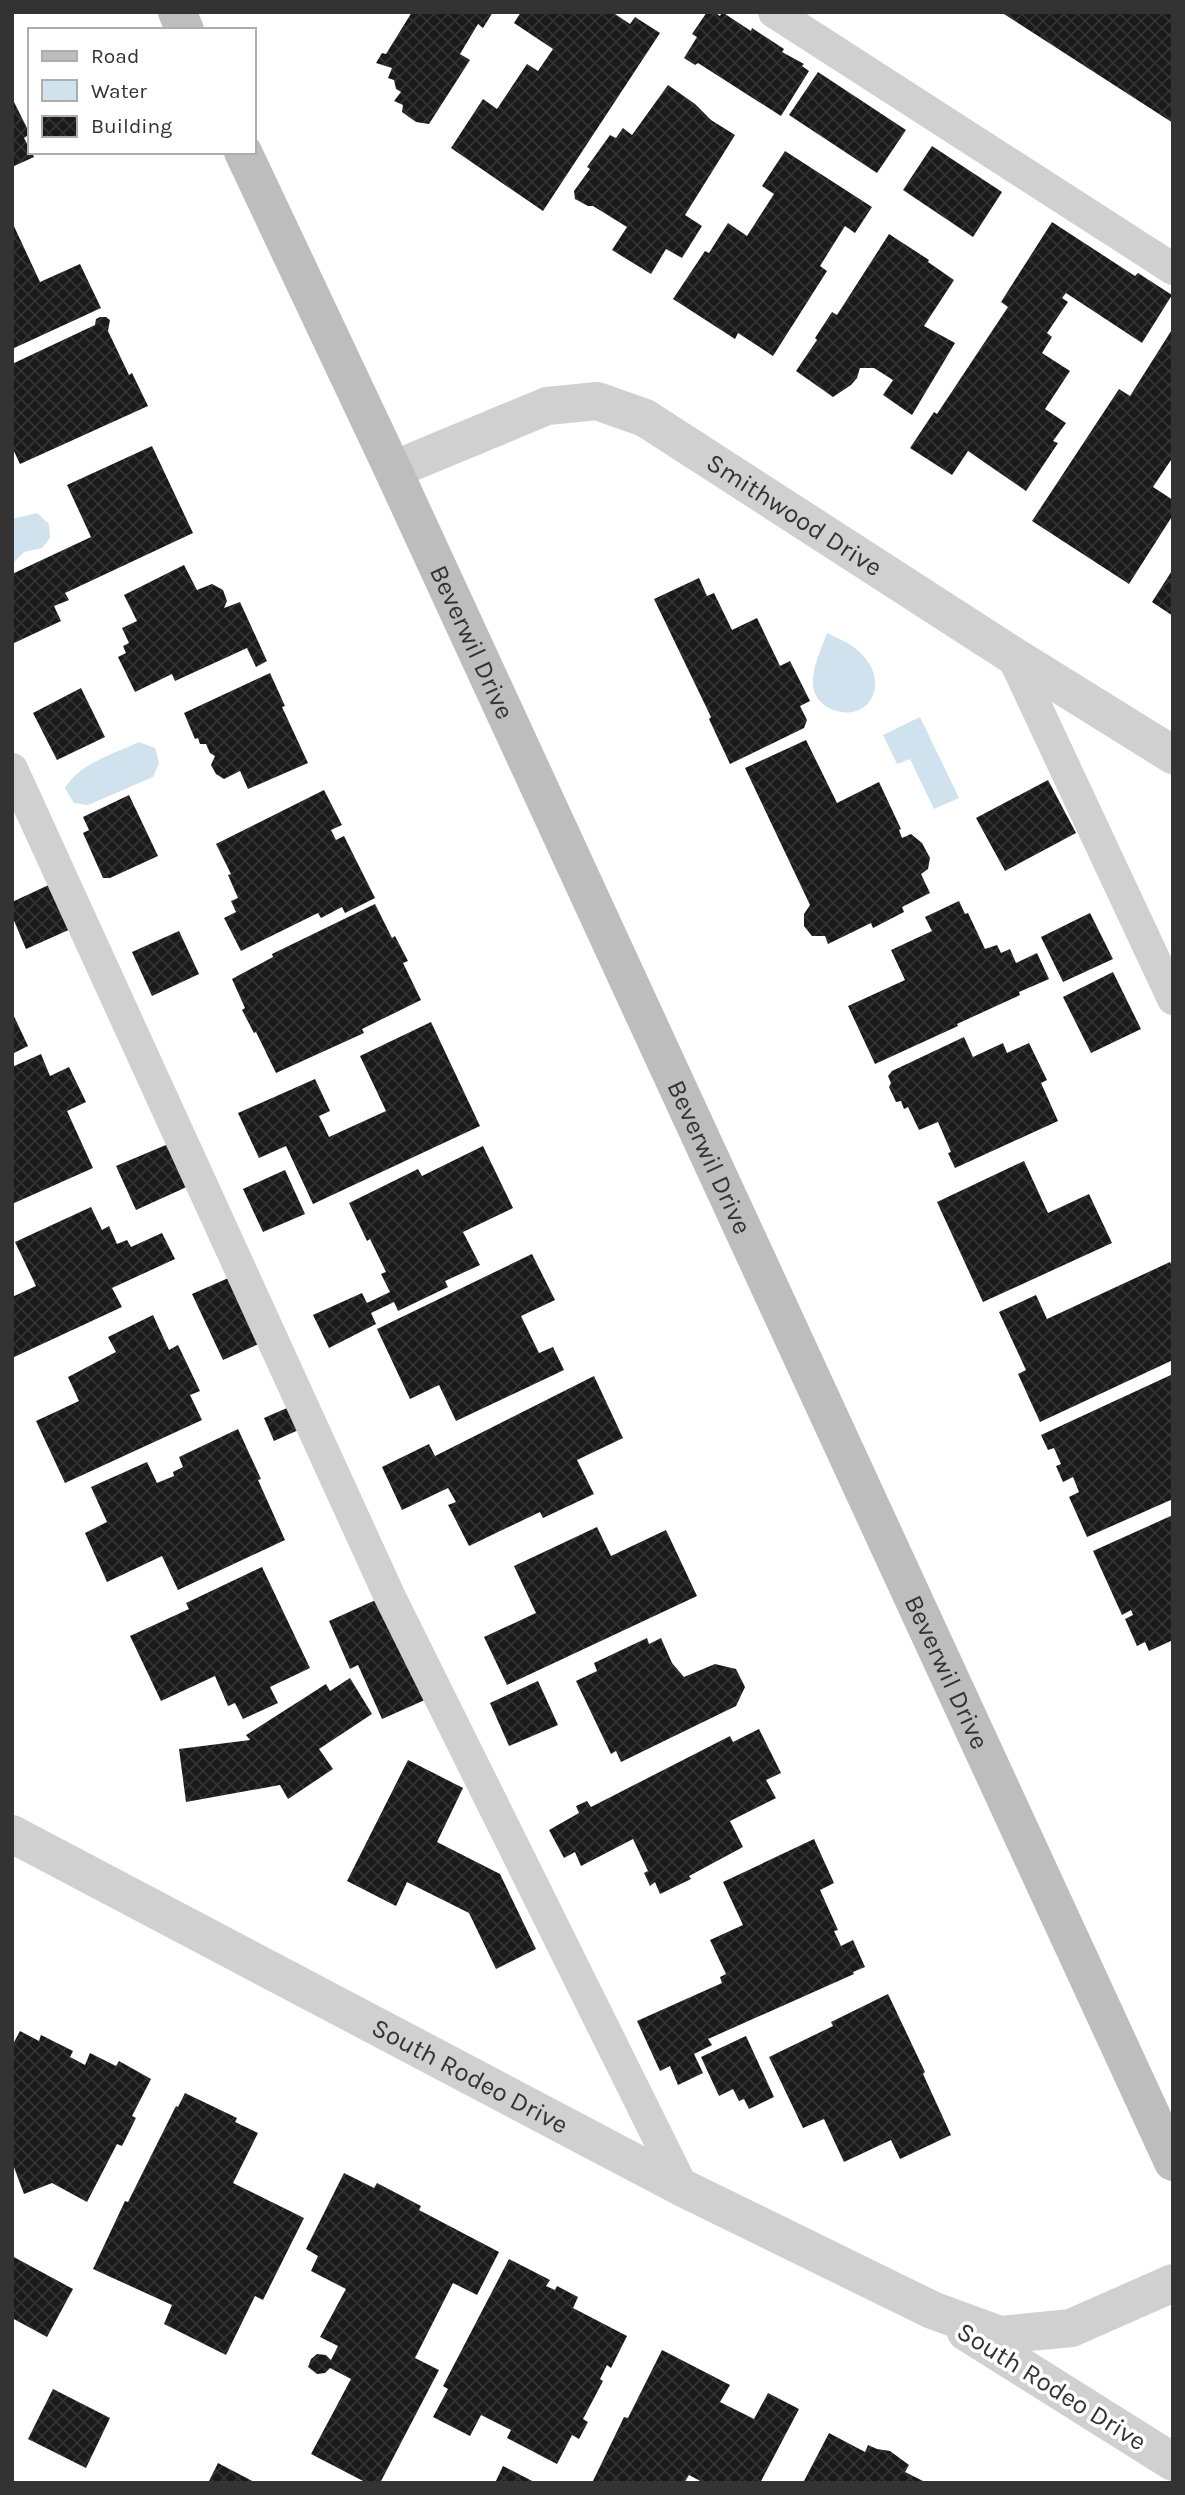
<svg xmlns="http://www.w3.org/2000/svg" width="1185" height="2495" font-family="Karla,sans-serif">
	<defs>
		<pattern id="building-cross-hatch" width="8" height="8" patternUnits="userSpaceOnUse" patternTransform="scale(1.75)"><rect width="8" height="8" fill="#1a1a1a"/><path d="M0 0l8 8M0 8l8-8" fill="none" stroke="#333"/></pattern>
	</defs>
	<rect width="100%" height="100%" fill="#fff"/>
	<!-- water -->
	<g fill="#cfe2ee">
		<path d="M37,513L49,524L50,538L42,548L24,552L12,564V519Z"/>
		<path d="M827,633C837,638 848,642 856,649C895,680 869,729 827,707C819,702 814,695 813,685C812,667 821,650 827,633Z"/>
		<path d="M920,717L959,798L934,809L910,759L897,764L883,735Z"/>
		<path d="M139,742L155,748L159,763L153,777L88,805L74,803L65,788C80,763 114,754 139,742Z"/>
	</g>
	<!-- building -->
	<g fill="url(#building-cross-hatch)">
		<path d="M412,12H493L483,28L478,24L460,54L470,60L429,124L416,122L402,112L403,105L394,101L401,92L396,89L394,80L388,78L392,68L376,63L382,53L386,54Z"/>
		<path d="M521,12H612L630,24L635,17L660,33L543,211L451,148L483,99L497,109L527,64L538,71L553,49L514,23Z"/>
		<path d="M707,12H714L720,16L722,12L751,31L752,28L784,49L782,52L804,64L802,66L809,71L781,116L698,63L695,65L684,58L697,37L692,34Z"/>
		<path d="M1001,12H1173V123Z"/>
		<path d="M818,72L906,130L877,173L789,115Z"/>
		<path d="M668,85L695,104L711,120L735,135L685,215L702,226L682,258L666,249L651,274L612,250L627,227L593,206H588L575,199L574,191L590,169L587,167L610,135L616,138L623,128L632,135Z"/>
		<path d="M12,98L30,134L24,138L34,157L12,167Z"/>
		<path d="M932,146L1002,192L973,237L903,190Z"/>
		<path d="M785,151L872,207L855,233L845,226L820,266L827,271L773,356L738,333L735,339L673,299L705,251L709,253L728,223L747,236L774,194L762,186Z"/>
		<path d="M12,222L40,282L80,264L101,308L12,349Z"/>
		<path d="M1052,222L1135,276L1138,273L1172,295L1142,343L1066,293L1062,298L1068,302L1047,333L1052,337L1042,353L1070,371L1045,409L1066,423L1053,441L1058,443L1026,491L968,451L952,475L910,448L934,412L937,414L1008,307L1001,302Z"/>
		<path d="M889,234L929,260L928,262L954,280L924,326L955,343L912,415L883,395L893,380L874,368H860L857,378L851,385L833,397L796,371L817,340L815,338L832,312L837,315Z"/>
		<path d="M100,317H106L110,320L108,331L129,375L132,373L148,406L20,464L12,447V364L95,325L96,319Z"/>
		<path d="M1173,328V457L1153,487L1173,500V515L1129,584L1032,521L1119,389L1130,396Z"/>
		<path d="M152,446L193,533L65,593L69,600L54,606L61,621L12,644V574L91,537L67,485Z"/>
		<path d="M184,565L197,590L212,584L223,590L227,601L224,608L240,602L267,661L256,667L247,648L175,681L172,674L135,692L118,657L126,653L123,646L129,643L122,628L137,621L124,595Z"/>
		<path d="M1173,569V616L1152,602Z"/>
		<path d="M699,578L707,596L714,593L732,630L757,618L780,666L790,661L810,701L800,706L807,720L804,728L730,764L709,719L711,717L654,599Z"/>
		<path d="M270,673L285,706L282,707L308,763L248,789L240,771L224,779L216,774L211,765L215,756L210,753L206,744H200L198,738L195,739L184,713Z"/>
		<path d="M81,688L105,737L57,760L33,713Z"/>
		<path d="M806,740L837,803L879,782L901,829L899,830L902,838L911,834L922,843L930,858L928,869L921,874L930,893L902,907L904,912L873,928L871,923L828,944L825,936H812L804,926V914L810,905L745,768Z"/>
		<path d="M1048,780L1076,833L1005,871L976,818Z"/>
		<path d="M324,790L342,825L331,830L336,840L344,836L375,898L345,913L342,907L321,918L318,913L241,951L224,918L236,912L231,901L238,898L228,875L231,874L216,844Z"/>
		<path d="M129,795L158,856L110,878H103L83,833L89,830L83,817Z"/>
		<path d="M53,883L73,928L26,949L12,916V902Z"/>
		<path d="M959,901L965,914L968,913L985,949L997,945L1001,953L1010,949L1016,963L1037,953L1049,979L1019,992L1020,995L957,1024L958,1026L875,1064L848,1006L905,980L891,950L932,931L925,917Z"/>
		<path d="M375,904L392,938L395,936L408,961L403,963L421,1000L362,1029L364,1033L276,1073L256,1032L254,1033L242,1010L245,1008L232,979L273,957L272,954Z"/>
		<path d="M1090,913L1113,959L1063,982L1041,937Z"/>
		<path d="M179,931L199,974L152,996L132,952Z"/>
		<path d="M1113,972L1141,1029L1091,1053L1063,997Z"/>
		<path d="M12,1012L28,1046L12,1054Z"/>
		<path d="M431,1022L480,1126L313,1204L286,1146L259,1158L238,1113L315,1079L330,1111L319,1116L329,1137L386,1111L360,1056Z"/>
		<path d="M964,1037L973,1057L1003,1043L1007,1053L1029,1043L1047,1080L1041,1083L1058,1121L955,1168L948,1153L951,1152L938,1122L919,1130L908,1107L904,1109L901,1101L896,1102L889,1087L891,1083L888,1076L892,1071Z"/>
		<path d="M41,1054L50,1076L69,1067L86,1102L67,1111L93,1168L12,1204V1067Z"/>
		<path d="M173,1142L191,1185L136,1210L116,1166Z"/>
		<path d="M483,1146L513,1208L463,1232L480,1265L445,1281L448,1287L398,1311L394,1302L371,1313L376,1324L329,1348L313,1315L362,1293L367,1303L390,1292L381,1274L386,1272L370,1239L367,1241L349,1203L418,1169L422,1176Z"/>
		<path d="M1024,1161L1048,1213L1089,1194L1112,1243L983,1302L937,1202Z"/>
		<path d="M285,1170L305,1214L263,1232L243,1189Z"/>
		<path d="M91,1207L102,1230L109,1226L117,1244L127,1240L131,1247L162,1233L175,1259L112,1288L122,1307L12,1358V1297L36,1286L15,1242Z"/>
		<path d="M532,1254L555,1300L521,1316L539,1353L553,1347L564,1370L456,1421L439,1385L410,1399L377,1329Z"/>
		<path d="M1170,1262L1173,1268V1360L1040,1422L1018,1374L1026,1370L999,1312L1036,1295L1047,1319Z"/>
		<path d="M233,1276L263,1342L223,1360L192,1294Z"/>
		<path d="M153,1315L169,1350L178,1345L200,1391L190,1395L202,1420L65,1483L36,1421L79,1401L68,1377L116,1352L108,1337Z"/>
		<path d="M1173,1374V1499L1087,1537L1069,1497L1079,1492L1073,1477L1063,1482L1056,1466L1061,1464L1054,1448L1048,1450L1041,1435Z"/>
		<path d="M594,1376L623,1438L577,1460L594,1494L543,1518L540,1512L469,1546L448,1505L456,1502L448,1488L402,1510L382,1467L429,1444L435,1456Z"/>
		<path d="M296,1404L305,1427L274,1441L264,1418Z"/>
		<path d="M238,1429L261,1479L258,1480L285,1540L178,1590L162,1556L107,1582L85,1533L107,1522L91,1487L147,1462L157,1483L174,1476L173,1472L183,1467L179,1457Z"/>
		<path d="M1173,1515V1640L1149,1651L1145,1642L1137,1646L1125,1619L1133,1615L1131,1610L1122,1615L1093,1551Z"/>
		<path d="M597,1527L611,1556L666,1530L697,1596L507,1685L484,1637L536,1613L514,1566Z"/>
		<path d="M262,1567L310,1668L270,1687L278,1703L243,1719L235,1703L228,1706L215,1676L161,1701L130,1636L189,1609L186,1603Z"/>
		<path d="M380,1598L427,1699L382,1719L358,1665L350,1669L329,1621Z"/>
		<path d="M647,1638L649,1644L661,1638L672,1663L684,1677L715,1664L736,1669L745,1687L736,1706L621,1762L616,1751L611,1754L576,1681L597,1671L594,1663Z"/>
		<path d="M350,1678L372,1714L319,1749L333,1769L288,1799L280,1785L186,1802L179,1749L250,1740L246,1735L326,1684L330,1691Z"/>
		<path d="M538,1681L558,1725L509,1746L490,1703Z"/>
		<path d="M759,1729L781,1773L766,1780L776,1798L730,1821L743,1847L689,1876L691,1879L660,1894L655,1882L650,1886L644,1873L648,1871L633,1839L581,1866L575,1852L564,1858L549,1830L579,1813L576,1806L587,1801L591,1807L730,1736L733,1742Z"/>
		<path d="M408,1760L463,1788L437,1842L500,1874L536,1949L496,1969L469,1913L407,1882L396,1906L347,1881Z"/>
		<path d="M814,1839L834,1883L820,1890L838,1930L834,1931L841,1946L853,1940L865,1967L853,1972L854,1974L708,2039L712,2045L694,2054L703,2073L678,2085L670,2066L660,2071L637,2021L722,1983L720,1977L726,1974L710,1940L743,1925L723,1882Z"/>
		<path d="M888,1994L925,2072L923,2074L951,2135L900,2159L891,2140L844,2162L824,2119L803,2128L769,2057L833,2026L831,2022Z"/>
		<path d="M20,2031L39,2041L41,2035L73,2051L70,2057L85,2065L90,2053L116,2066L119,2061L151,2079L132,2116L136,2118L122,2146L117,2144L87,2202L52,2183L24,2194L12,2162V2150L15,2149L12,2148V2046Z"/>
		<path d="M746,2036L774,2097L749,2109L744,2099L739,2101L733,2089L719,2096L701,2057Z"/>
		<path d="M185,2093L237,2118L235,2122L258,2133L233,2183L304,2218L263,2300L255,2296L226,2355L164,2324L172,2305L93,2269L125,2201L128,2202L176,2106L178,2107Z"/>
		<path d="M344,2173L374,2188L377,2183L421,2206L419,2210L499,2252L477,2295L453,2283L415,2358L439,2370L380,2483H367L311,2454L351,2379L330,2368L325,2373L317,2374L308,2367L311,2359L317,2354L326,2355L331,2360L338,2346L320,2337L346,2289L311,2271L318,2256L306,2249Z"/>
		<path d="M12,2256L73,2289L47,2337L12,2318Z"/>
		<path d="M509,2259L550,2280L546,2286L555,2290L557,2286L578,2297L573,2308L627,2336L611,2368L607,2365L600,2379L603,2381L583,2419L588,2422L579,2439L572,2435L557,2464L507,2438L511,2430L481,2415L470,2436L433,2417L448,2389L443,2386Z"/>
		<path d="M662,2350L730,2385L720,2402L754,2419L768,2393L799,2409L760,2483H704L689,2475L684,2483H592L624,2417L628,2418Z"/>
		<path d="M53,2389L110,2418L86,2468L28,2439Z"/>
		<path d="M829,2433L865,2452L868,2445L877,2449L890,2451L909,2465L905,2472L927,2483H803Z"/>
		<path d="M218,2463L256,2483H208Z"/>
		<path d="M503,2466L536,2483H495Z"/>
	</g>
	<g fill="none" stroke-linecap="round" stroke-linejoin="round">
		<!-- lane -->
		<g stroke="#d0d0d0" stroke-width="32">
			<path d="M774,12L1173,269"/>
			<path d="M1012,655L1173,999"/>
			<path d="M12,769L389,1595L683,2188"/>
		</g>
		<!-- street -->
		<g stroke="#d0d0d0" stroke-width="38">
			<path id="s1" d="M393,470L547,406L597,401L645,418L1012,655L1173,755"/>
			<path id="s2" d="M12,1834L683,2188L932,2310L1000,2335L1071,2328L1173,2283"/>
			<path d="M966,2332L1173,2462"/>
		</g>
		<!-- secondary -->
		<g stroke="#bdbdbd" stroke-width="38">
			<path d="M177,12L185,30"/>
			<path id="s3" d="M243,152L393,470L1173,2162"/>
		</g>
	</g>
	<g text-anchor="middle" stroke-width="7" stroke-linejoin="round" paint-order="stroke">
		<!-- street labels -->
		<g font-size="26" fill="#333" stroke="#fff">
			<text dy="9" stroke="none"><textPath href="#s1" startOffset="446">Smithwood Drive</textPath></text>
			<text dy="9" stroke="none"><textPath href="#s3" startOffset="541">Beverwil Drive</textPath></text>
			<text dy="9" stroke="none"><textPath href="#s3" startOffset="1108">Beverwil Drive</textPath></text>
			<text dy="9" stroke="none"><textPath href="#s3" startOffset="1675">Beverwil Drive</textPath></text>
			<text dy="9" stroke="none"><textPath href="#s2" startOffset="518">South Rodeo Drive</textPath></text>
			<text transform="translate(1052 2386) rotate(32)" y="9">South Rodeo Drive</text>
		</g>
	</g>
	<!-- border -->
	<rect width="1185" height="2495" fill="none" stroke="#333333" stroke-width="28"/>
	<!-- legend -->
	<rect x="28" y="28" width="228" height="126" fill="#ffffff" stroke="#adadad" stroke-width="2"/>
	<rect x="42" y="51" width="35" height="10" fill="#bdbdbd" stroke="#adadad" stroke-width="2"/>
	<text x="91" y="63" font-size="21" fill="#333333">Road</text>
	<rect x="42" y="80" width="35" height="21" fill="#cfe2ee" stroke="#adadad" stroke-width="2"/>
	<text x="91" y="98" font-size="21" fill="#333333">Water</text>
	<rect x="42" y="116" width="35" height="21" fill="url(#building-cross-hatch)" stroke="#adadad" stroke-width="2"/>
	<text x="91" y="133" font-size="21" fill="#333333">Building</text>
</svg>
